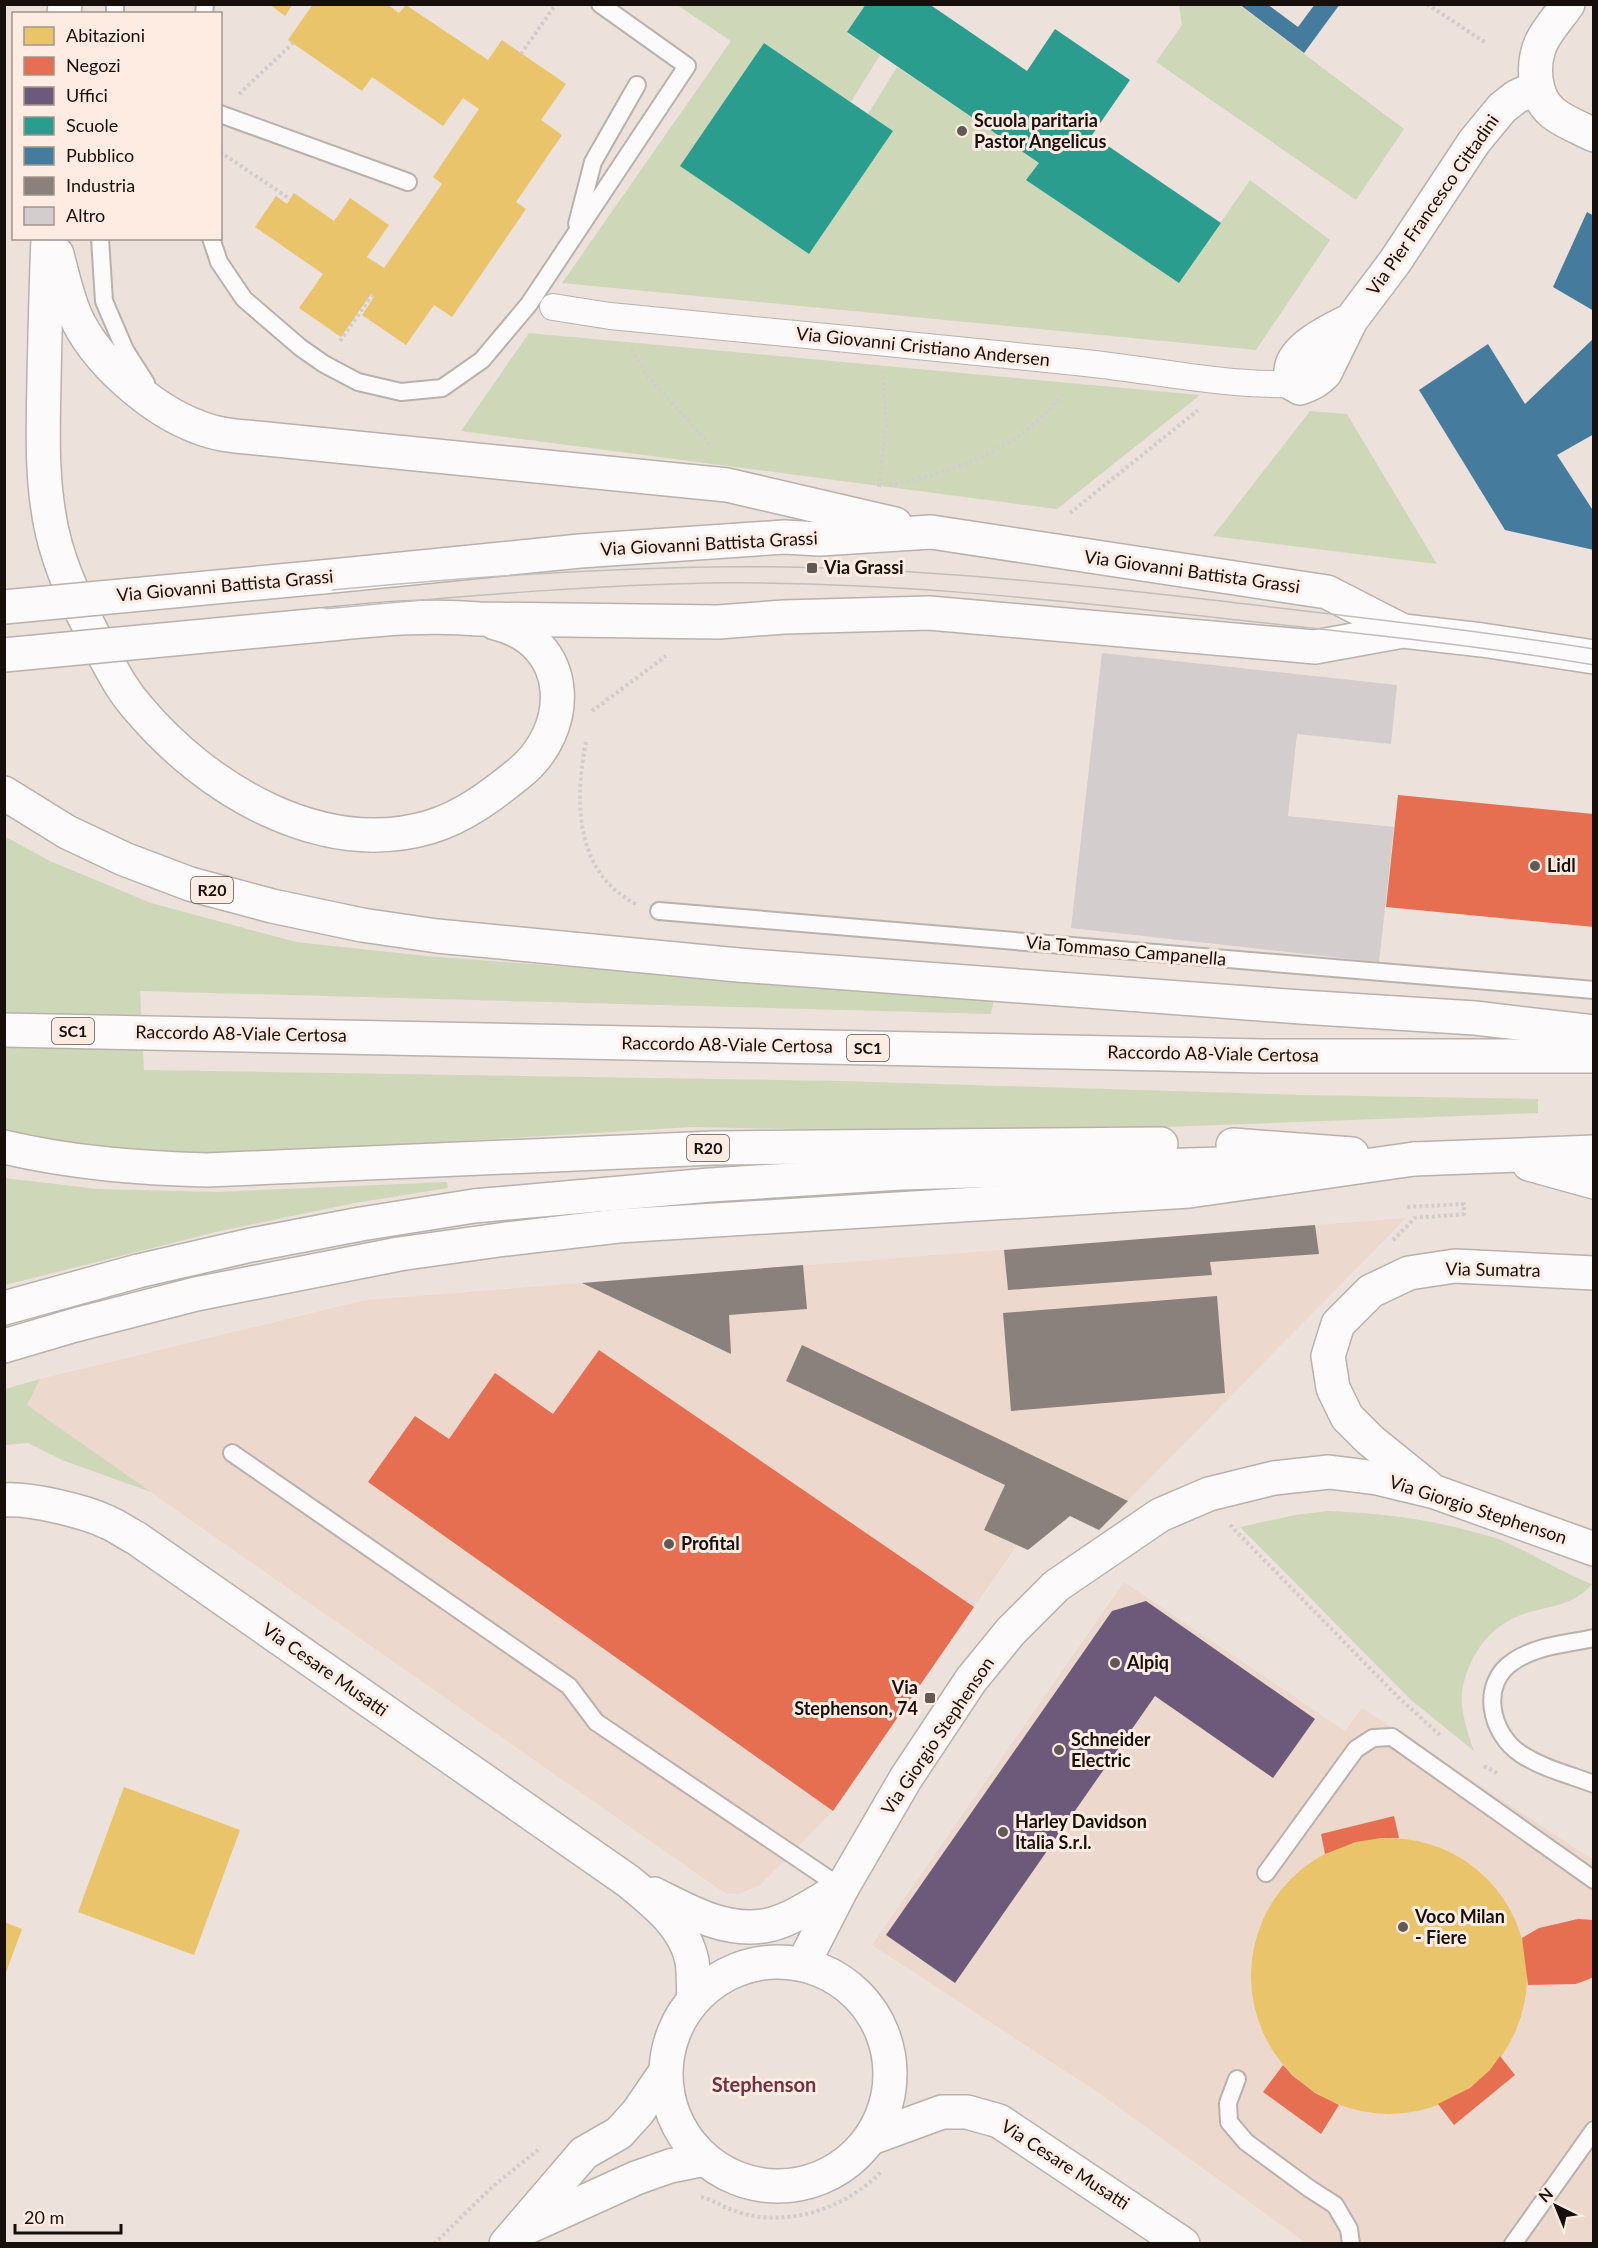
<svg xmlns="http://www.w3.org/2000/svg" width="1598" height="2248" font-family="Lato,sans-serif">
	<rect width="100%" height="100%" fill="#ece1db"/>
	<!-- built -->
	<g fill="#edd8cd">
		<path d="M1406,1218L1099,1530L1070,1516L1028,1550L1017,1545L833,1811L760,1885L738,1894H728L719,1889L26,1405L40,1379L366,1300Z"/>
		<path d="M1124,1582L1345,1731L1362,1708L1593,1860V2243H1306L1099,2093L872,1945Z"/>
	</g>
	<!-- green -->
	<g fill="#ced8b9">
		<path d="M677,5H866L847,33L880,55L851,102L764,43L681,166L809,254L893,131L868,114L897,67L1039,163L1027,180L1179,283L1250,180L1330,240L1256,350L562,283L731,41Z"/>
		<path d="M1179,5H1239L1404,129L1356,200L1156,62L1182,25Z"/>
		<path d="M529,333L1200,395L1057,509L461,431Z"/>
		<path d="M1310,411L1347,414L1437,564L1213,536Z"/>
		<path d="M4,836L50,861L151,903L296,942L426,956L994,1000L991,1014L140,991L144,1070L841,1081L1301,1095L1538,1099V1113L1005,1133L692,1127L232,1155L141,1153L43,1142L5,1131Z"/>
		<path d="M4,1178L98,1189L216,1192L447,1182L448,1188L355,1203L220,1231L5,1285Z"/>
		<path d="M40,1379L27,1405L151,1492L62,1460L28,1443L5,1445V1389Z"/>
		<path d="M1328,1511C1377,1513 1423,1518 1470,1531C1480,1534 1491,1536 1501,1540C1532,1553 1560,1572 1592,1584C1574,1605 1554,1605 1530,1612C1492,1622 1468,1654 1462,1692C1460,1711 1468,1734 1474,1751L1411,1700L1240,1527L1295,1515Z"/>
	</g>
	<!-- homes -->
	<g fill="#e9c46a">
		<path d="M269,4H293L285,16Z"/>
		<path d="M313,4H387L399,13L406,5L488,60L502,40L566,84L541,120L562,135L516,202L526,209L452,317L434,305L406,345L362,315L374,297L371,294L341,337L299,308L323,274L255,227L276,196L287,204L294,193L334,221L350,198L389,225L367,257L384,268L442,184L433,177L479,109L463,98L443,126L372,77L362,91L288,40Z"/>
		<path d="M124,1787L240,1830L194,1955L78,1912Z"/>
		<circle cx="1389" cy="1976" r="138"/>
		<path d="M4,1922L22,1929L5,1975H4Z"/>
	</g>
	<!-- shops -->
	<g fill="#e76f51">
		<path d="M1398,795L1594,814V927L1386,907Z"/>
		<path d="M599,1350L974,1607L833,1811L368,1482L415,1416L449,1439L495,1373L553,1414Z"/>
		<path d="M1394,1816L1399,1838H1382L1356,1842L1325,1854L1321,1834Z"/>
		<path d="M1578,1919L1594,1920V1977L1576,1984L1528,1985L1522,1938L1539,1928Z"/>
		<path d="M1500,2056L1515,2075L1454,2125L1438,2104L1470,2088L1490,2070Z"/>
		<path d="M1283,2065L1293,2076L1315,2093L1339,2105L1321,2134L1263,2092Z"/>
	</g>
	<!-- offices -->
	<path fill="#6d597a" d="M1146,1601L1315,1719L1273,1778L1155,1696L955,1983L886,1935L1112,1611Z"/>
	<!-- schools -->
	<g fill="#2a9d8f">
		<path d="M866,4H929L1027,71L1055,29L1130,80L1092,135L1221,223L1179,283L1026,180L1039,163L847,32Z"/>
		<path d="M764,43L893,131L809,254L680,166Z"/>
	</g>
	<!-- public -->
	<g fill="#457b9d">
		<path d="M1239,4H1267L1298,27L1315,4H1340L1304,53Z"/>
		<path d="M1587,212L1594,216V311L1553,287Z"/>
		<path d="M1594,338V434L1557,455L1594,512V550L1505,530L1419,390L1488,344L1525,404Z"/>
	</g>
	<!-- industry -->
	<g fill="#8a817c">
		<path d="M1315,1225L1319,1254L1210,1262L1212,1275L1008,1290L1004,1250Z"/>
		<path d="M803,1265L807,1309L729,1315L731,1354L582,1283Z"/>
		<path d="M1217,1296L1225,1393L1011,1411L1003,1313Z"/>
		<path d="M802,1345L1128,1501L1099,1530L1070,1516L1028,1550L984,1530L1005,1485L786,1381Z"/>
	</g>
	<!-- building -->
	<path fill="#d4cdce" d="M1102,653L1397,685L1391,744L1297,734L1288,816L1394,827L1379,962L1071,928Z"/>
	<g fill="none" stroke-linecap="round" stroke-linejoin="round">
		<defs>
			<g id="service">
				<path d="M115,14V4"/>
				<path d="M204,14L205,4"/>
				<path d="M220,114L408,182"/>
				<path d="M577,224L593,162L637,85"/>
				<path d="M100,238L104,301L125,350L146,383"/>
				<path d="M211,238L219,262L244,299L301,348L324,364L358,382L401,392L442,388L482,360L529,304L687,66L600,4"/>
				<path d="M659,911L1594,990"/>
				<path d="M232,1453L569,1686L596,1722L842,1888"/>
				<path d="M1594,1638C1567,1644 1538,1645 1514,1661C1479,1683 1490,1734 1521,1754C1542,1768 1570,1775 1594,1784"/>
				<path d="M1266,1873L1356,1749L1373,1738L1392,1737L1594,1880"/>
				<path d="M1237,2079L1228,2103L1229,2122L1246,2142L1310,2189L1335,2205L1349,2229L1351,2244"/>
				<path d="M1513,2244L1594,2130"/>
			</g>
			<path id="pedestrian" d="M553,307L610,316C765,331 921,346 1076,362C1149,369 1221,386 1293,384"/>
			<g id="minor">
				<path d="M1351,320C1333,329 1293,347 1291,370C1291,374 1293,380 1293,384L1300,388C1310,385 1318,381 1325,373L1351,320L1394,263L1474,142L1502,108L1516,97L1537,87"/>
				<path d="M4,1500C29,1498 84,1511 107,1522C117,1526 126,1533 136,1538L628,1881C655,1903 685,1926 692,1961C694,1973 693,1987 694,1999"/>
				<path d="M654,1894C688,1911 724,1932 763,1926C789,1923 819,1900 842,1888"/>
			</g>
			<g id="tertiary">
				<path d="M1568,4C1559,17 1547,30 1541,43C1532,64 1533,97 1553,113C1564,122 1580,128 1594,135"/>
				<path d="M1427,1486L1370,1440L1347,1417L1333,1388L1328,1356L1338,1324L1371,1291L1409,1273L1455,1266L1594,1273"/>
				<circle cx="778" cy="2074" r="112"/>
				<path d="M803,1964L842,1888L906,1778L971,1680L1011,1631L1056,1586L1160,1515L1209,1494L1274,1478L1329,1472L1377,1478L1435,1492L1594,1549"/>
				<path d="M871,2138L942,2112H967L999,2121L1183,2244"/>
				<path d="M528,2227L636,2178L670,2166L705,2159"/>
				<path d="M506,2244L584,2153L619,2133L638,2112L664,2074"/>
			</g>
			<g id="secondary">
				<path d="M64,14L65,4"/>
				<path d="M48,238C46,286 45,333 44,380C43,431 41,481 52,531C61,572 80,609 99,646C111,668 121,689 138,708C206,789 321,859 430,827C463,817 491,796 517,775C575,730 573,641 495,623"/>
				<path d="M57,254C62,274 67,296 75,315C95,361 152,410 198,427C217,435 237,436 257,438L727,485L895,524"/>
				<path d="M322,577L580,551L784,537L820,539L931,532L1327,592L1403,631"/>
				<path d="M321,625C374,620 425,614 479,619L718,622L784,617L929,613L1315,647L1403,631L1482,640L1594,657"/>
			</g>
			<g id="trunk">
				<path d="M1414,1159L1594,1152"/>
				<path d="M1529,1164L1594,1182"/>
			</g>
			<g id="motorway">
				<path d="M4,793L67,832L124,859L190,884L272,906L362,925L437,936L738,965L1301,1007L1475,1018L1594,1032"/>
				<path d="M4,1030L1262,1056H1594"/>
				<path d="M1233,1145L1352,1154"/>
				<path d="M4,1147C72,1163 139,1168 207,1170L713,1148L1161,1144"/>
				<path d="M4,1308L138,1271L251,1245L361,1224L474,1206L710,1185L901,1173L1259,1163"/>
				<path d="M4,1346L75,1325L196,1294L399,1254L506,1239L618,1226L1189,1191L1414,1159"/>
			</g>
		</defs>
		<!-- service casing -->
		<use href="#service" stroke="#b9b1ac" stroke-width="20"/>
		<!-- pedestrian casing -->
		<use href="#pedestrian" stroke="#b9b1ac" stroke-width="28"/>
		<!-- minor casing -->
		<use href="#minor" stroke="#b9b1ac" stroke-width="36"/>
		<!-- tertiary casing -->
		<use href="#tertiary" stroke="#b9b1ac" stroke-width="36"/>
		<!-- secondary casing -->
		<use href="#secondary" stroke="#b9b1ac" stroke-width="36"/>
		<!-- trunk casing -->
		<use href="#trunk" stroke="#b9b1ac" stroke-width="36"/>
		<!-- motorway casing -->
		<use href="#motorway" stroke="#b9b1ac" stroke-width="36"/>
		<!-- path -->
		<g stroke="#d1cdcd" stroke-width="4" stroke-dasharray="3 3" stroke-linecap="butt">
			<path d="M1427,4L1486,43"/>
			<path d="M521,54L556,4"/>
			<path d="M239,94L293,43"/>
			<path d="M220,152L290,199"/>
			<path d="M340,341L372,295"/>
			<path d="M631,350L646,374L712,447"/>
			<path d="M889,485C943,474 997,457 1039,420C1048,412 1056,402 1064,393"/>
			<path d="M879,487L886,426L883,372"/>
			<path d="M1070,513L1198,410"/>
			<path d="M592,711L666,656"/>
			<path d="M586,742C574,802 575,873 636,904"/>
			<path d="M1393,1240L1415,1218L1464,1214V1204L1406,1207"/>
			<path d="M1230,1525L1398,1697L1441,1736"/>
			<path d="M1484,1766L1497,1773"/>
			<path d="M701,2197C713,2200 723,2207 735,2211C785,2229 845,2209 881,2172"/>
			<path d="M434,2244L492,2187L538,2150"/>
		</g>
		<!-- service -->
		<use href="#service" stroke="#fcfafa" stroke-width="16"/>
		<!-- pedestrian -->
		<use href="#pedestrian" stroke="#fcfafa" stroke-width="26"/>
		<!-- minor -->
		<use href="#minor" stroke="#fcfafa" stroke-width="33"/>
		<!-- tertiary -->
		<use href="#tertiary" stroke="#fcfafa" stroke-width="33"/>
		<!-- secondary -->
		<use href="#secondary" stroke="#fcfafa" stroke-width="33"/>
		<!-- trunk -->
		<use href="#trunk" stroke="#fcfafa" stroke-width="33"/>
		<!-- motorway -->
		<use href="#motorway" stroke="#fcfafa" stroke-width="33"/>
		<!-- tram -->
		<g stroke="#c2bebc" stroke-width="1.5">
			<path d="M4,622C238,600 473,571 708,567C876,564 1044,581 1212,600C1339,615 1467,629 1594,649"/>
			<path d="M4,639C132,627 260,614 388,603C494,594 601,585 708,583C879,581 1049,599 1220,618C1344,632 1470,644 1594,665"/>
		</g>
		<defs>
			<g id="secondary-bridge">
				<path d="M4,607L322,577"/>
				<path d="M4,655L321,625"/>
			</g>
		</defs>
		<!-- secondary-bridge casing -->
		<use href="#secondary-bridge" stroke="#b9b1ac" stroke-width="36" stroke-linecap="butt"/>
		<!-- secondary-bridge -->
		<use href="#secondary-bridge" stroke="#fcfafa" stroke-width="33"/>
	</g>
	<!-- markers -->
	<g fill="#625854" stroke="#feece3" stroke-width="2">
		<circle cx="962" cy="131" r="6"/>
		<rect x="806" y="562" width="12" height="12" rx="3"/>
		<circle cx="1535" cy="866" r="6"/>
		<circle cx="669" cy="1544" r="6"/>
		<circle cx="1115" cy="1663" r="6"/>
		<rect x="924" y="1692" width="12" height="12" rx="3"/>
		<circle cx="1059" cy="1750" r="6"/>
		<circle cx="1003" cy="1832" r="6"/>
		<circle cx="1403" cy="1927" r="6"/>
	</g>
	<g text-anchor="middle" stroke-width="6" stroke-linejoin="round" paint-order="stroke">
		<!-- shield labels -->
		<g fill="#feece3" stroke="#5c514c" stroke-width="1.5">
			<rect x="191" y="877" width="42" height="26" rx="4.5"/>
			<rect x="52" y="1018" width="42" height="26" rx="4.5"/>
			<rect x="847" y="1035" width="42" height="26" rx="4.5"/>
			<rect x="687" y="1135" width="42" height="26" rx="4.5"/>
		</g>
		<g font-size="16" font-weight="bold" fill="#170f0c">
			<text x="212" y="896">R20</text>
			<text x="73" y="1037">SC1</text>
			<text x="868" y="1054">SC1</text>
			<text x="708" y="1154">R20</text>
		</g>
		<!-- poi labels -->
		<g font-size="18" font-weight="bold" fill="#170f0c" stroke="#feece3" text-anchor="start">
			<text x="974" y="127">Scuola paritaria<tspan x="974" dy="21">Pastor Angelicus</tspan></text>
			<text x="824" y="574">Via Grassi</text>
			<text x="1547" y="872">Lidl</text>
			<text x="681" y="1550">Profital</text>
			<text x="1127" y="1669">Alpiq</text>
			<text x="918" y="1694" text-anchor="end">Via<tspan x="918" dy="21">Stephenson, 74</tspan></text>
			<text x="1071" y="1746">Schneider<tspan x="1071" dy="21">Electric</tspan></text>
			<text x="1015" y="1828">Harley Davidson<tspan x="1015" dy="21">Italia S.r.l.</tspan></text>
			<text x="1415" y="1923">Voco Milan<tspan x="1415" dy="21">- Fiere</tspan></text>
		</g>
		<!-- street labels -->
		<g font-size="18" fill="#170f0c" stroke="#feece3">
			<text transform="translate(1433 205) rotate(-55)" y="6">Via Pier Francesco Cittadini</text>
			<text transform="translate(923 347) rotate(6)" y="6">Via Giovanni Cristiano Andersen</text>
			<text transform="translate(709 544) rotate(-3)" y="6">Via Giovanni Battista Grassi</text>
			<text transform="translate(1192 572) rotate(8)" y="6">Via Giovanni Battista Grassi</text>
			<text transform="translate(225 586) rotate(-5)" y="6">Via Giovanni Battista Grassi</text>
			<text transform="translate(1126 951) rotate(5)" y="6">Via Tommaso Campanella</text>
			<text transform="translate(241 1034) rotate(1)" y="6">Raccordo A8-Viale Certosa</text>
			<text transform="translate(727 1045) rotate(1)" y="6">Raccordo A8-Viale Certosa</text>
			<text transform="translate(1213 1054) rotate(1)" y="6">Raccordo A8-Viale Certosa</text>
			<text transform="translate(1493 1270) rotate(1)" y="6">Via Sumatra</text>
			<text transform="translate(1478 1510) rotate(18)" y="6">Via Giorgio Stephenson</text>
			<text transform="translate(325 1670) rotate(35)" y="6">Via Cesare Musatti</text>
			<text transform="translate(938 1736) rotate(-56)" y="6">Via Giorgio Stephenson</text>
			<text transform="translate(1065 2165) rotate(33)" y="6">Via Cesare Musatti</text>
		</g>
		<!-- neighbourhood labels -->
		<g font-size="20" font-weight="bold" fill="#752e40" stroke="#feece3">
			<text x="764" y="2092">Stephenson</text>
		</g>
	</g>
	<!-- border -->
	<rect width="1598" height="2248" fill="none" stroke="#170f0c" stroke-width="12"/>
	<!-- legend -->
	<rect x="12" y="12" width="210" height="228" fill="#feece3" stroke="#a2948d" stroke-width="1.5"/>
	<rect x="24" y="27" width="30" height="18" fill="#e9c46a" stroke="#a2948d" stroke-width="1.5"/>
	<text x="66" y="42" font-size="18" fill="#170f0c">Abitazioni</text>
	<rect x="24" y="57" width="30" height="18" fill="#e76f51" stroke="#a2948d" stroke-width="1.5"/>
	<text x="66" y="72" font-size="18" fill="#170f0c">Negozi</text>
	<rect x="24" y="87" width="30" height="18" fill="#6d597a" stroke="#a2948d" stroke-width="1.5"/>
	<text x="66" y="102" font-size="18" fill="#170f0c">Uffici</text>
	<rect x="24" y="117" width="30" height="18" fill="#2a9d8f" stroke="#a2948d" stroke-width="1.5"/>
	<text x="66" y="132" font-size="18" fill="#170f0c">Scuole</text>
	<rect x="24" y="147" width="30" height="18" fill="#457b9d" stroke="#a2948d" stroke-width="1.5"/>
	<text x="66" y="162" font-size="18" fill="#170f0c">Pubblico</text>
	<rect x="24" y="177" width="30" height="18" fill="#8a817c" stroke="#a2948d" stroke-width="1.5"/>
	<text x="66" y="192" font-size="18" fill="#170f0c">Industria</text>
	<rect x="24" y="207" width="30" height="18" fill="#d4cdce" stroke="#a2948d" stroke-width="1.5"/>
	<text x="66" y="222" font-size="18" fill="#170f0c">Altro</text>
	<!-- north arrow -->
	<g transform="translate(1556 2206) rotate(317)" stroke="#feece3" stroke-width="4.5" paint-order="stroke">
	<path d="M0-4.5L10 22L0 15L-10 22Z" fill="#170f0c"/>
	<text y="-9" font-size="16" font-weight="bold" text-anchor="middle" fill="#170f0c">N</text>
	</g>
	<!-- scale -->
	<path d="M15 2224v9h106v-9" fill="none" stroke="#170f0c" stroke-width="3"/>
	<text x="24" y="2224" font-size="18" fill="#170f0c" stroke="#feece3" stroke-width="4.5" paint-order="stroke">20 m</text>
</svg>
